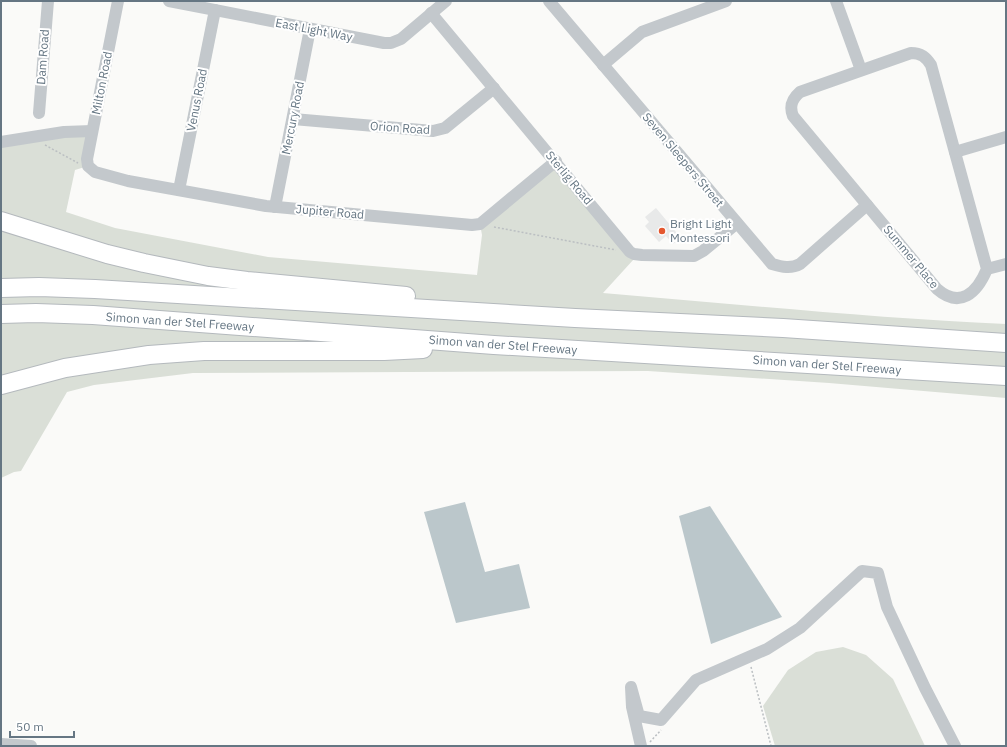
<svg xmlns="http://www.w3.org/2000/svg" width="1007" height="747" font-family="'IBM Plex Sans',sans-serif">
	<rect width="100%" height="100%" fill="#fafaf8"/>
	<!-- built -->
	<path fill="#e8e9e9" d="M656,208L681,238L673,244L666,236L659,242L645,226L649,222L645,217Z"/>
	<!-- green -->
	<g fill="#dadfd7">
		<path d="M92,131L88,166L75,170L66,212L115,228L268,257L477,275L482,235L480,224L556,161L634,259L603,293C737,304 871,318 1006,324V398L829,383L648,371L193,373L94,385L67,392L21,471L14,472L1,478V142Z"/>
		<path d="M843,647L866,655L893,679L925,746H775L763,706L788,670L816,652Z"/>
	</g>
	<!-- water -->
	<g fill="#bbc7cb">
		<path d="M465,502L485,572L519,564L530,608L456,623L424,512Z"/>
		<path d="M710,506L782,617L711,644L679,516Z"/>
	</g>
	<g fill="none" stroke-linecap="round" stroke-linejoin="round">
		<defs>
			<g id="highway">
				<path d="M1,221L107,254L144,263L208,276L247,281L406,296"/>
				<path d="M1,288L39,287L95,289L575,318L783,328L1006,343"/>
				<path d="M1,314L36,313L93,315L494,345L1006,376"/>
				<path d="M1,385L65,368L149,355L204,351H384L423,349"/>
			</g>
		</defs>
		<!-- highway casing -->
		<use href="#highway" stroke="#b4b9bd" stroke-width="20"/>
		<!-- path -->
		<g stroke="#bbbfc2" stroke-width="1.5" stroke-dasharray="2 2" stroke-linecap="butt">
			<path d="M45,145L78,163"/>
			<path d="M494,227L616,250"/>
			<path d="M751,667L771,746"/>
			<path d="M650,742L661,730"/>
		</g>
		<!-- minor -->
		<g stroke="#c3c8cc" stroke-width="12">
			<path d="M118,1L87,159L88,166L95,172L128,181L266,206L472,225L480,224L556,161"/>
			<path d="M169,1L384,43H391L401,39L446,1"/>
			<path d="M549,1L772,264C782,267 791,269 800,264L867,205"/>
			<path d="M836,1L861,70"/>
			<path d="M431,13L630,252L634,254L642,255L694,256L703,251L737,223"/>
			<path d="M911,53C921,53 926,57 931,65L987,269C977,293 960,309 937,289L793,116C789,106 792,99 800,92Z"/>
			<path d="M603,65L642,32L726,1"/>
			<path d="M39,113L48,1"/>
			<path d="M293,119L433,131L445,128L494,88"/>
			<path d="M1,142L64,132L92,131"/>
			<path d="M955,152L1006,137"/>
			<path d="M179,190L215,10"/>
			<path d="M275,207L310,29"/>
			<path d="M987,269L1006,264"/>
			<path d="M1,744L31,746"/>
			<path d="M641,746L632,707L631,687L639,716L661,720L696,680L767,649L800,628L862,571L878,573L887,607L925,688L955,746"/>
		</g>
		<!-- highway -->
		<use href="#highway" stroke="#fff" stroke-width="18"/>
	</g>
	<!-- markers -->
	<circle fill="#e4572e" stroke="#fff" stroke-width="1.5" cx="662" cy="231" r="4"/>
	<g text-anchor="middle" stroke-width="4" stroke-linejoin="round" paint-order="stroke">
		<!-- street labels -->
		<g font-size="12" fill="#657683" stroke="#fff">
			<text transform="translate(314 30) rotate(11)" y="4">East Light Way</text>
			<text transform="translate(43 57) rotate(-86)" y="4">Dam Road</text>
			<text transform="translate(102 83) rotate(-79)" y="4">Milton Road</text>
			<text transform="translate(197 100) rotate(-79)" y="4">Venus Road</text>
			<text transform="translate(293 118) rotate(-79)" y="4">Mercury Road</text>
			<text transform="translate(400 128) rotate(4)" y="4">Orion Road</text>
			<text transform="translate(683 160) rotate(50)" y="4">Seven Sleepers Street</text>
			<text transform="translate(569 178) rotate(50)" y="4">Sterlig Road</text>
			<text transform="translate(330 212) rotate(5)" y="4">Jupiter Road</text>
			<text transform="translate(911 257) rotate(50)" y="4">Summer Place</text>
			<text transform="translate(180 322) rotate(4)" y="4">Simon van der Stel Freeway</text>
			<text transform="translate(503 345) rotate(4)" y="4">Simon van der Stel Freeway</text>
			<text transform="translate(827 365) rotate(4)" y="4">Simon van der Stel Freeway</text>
		</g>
		<!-- poi labels -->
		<g font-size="12" fill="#657683" stroke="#fff" text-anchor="start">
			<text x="670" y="228">Bright Light<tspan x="670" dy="14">Montessori</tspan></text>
		</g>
	</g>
	<!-- border -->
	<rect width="1007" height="747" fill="none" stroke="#657683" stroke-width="4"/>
	<!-- scale -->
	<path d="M10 731v6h64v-6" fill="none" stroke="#657683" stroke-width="2"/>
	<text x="16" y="731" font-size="12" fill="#657683" stroke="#ffffff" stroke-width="3" paint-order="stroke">50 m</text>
</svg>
